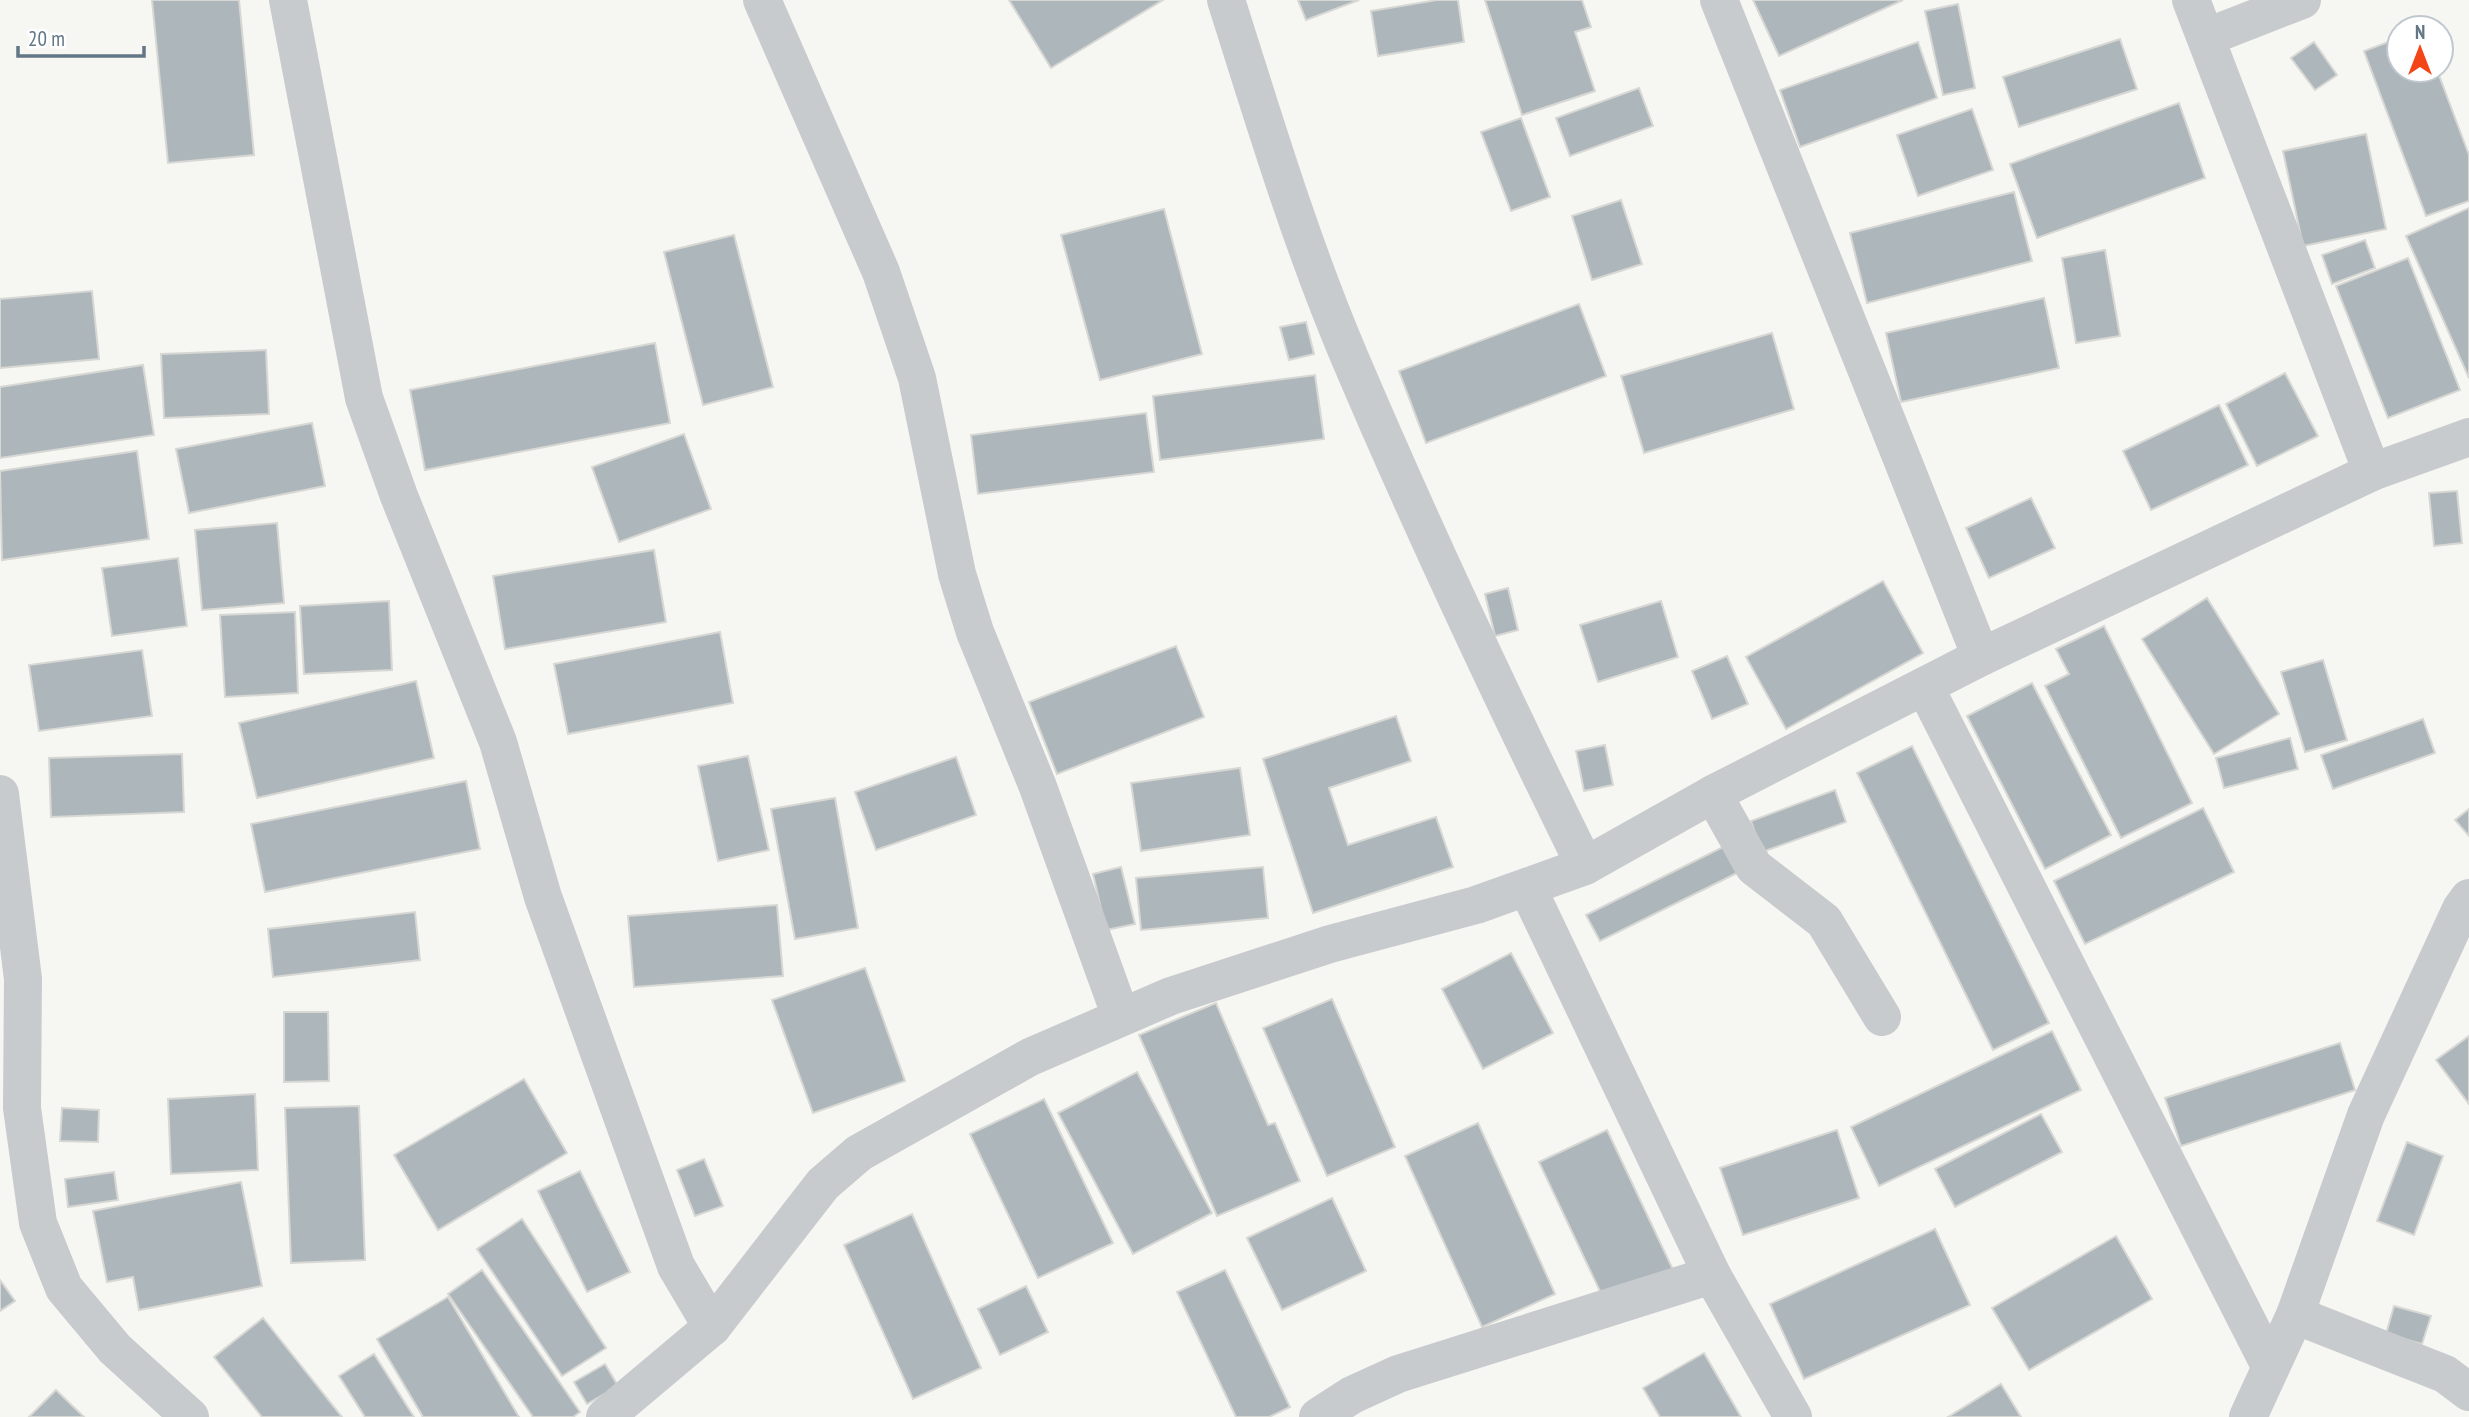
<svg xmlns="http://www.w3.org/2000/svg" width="2469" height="1417" font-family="'PT Sans Narrow',sans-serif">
	<rect width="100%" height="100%" fill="#f6f6f2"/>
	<!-- building -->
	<g fill="#adb6bb" stroke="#d7d7d4" stroke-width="2">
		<path d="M152,0H239L254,155L168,163Z"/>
		<path d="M1009,0H1163L1051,68Z"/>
		<path d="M1298,0H1359L1306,20Z"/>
		<path d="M1437,0H1458L1464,42L1378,56L1371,11Z"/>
		<path d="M1485,0H1582L1591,27L1575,32L1595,91L1522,115Z"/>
		<path d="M1753,0H1903L1779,56Z"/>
		<path d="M1958,4L1975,88L1943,95L1925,11Z"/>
		<path d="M2399,38V70H2437L2469,155V201L2426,216L2364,51Z"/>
		<path d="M2120,39L2137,89L2019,127L2003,77Z"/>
		<path d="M1918,42L1937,98L1800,147L1780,90Z"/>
		<path d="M2314,42L2337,75L2315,90L2291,58Z"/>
		<path d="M1639,88L1653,126L1570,156L1556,118Z"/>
		<path d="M2179,103L2205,178L2037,238L2010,164Z"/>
		<path d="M1972,109L1993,170L1918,196L1897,135Z"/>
		<path d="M1521,118L1550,197L1511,211L1481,132Z"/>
		<path d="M2366,134L2386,229L2303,246L2283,151Z"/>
		<path d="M2014,192L2032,261L1867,303L1850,233Z"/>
		<path d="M1621,200L1642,264L1592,280L1572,216Z"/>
		<path d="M2469,208V378L2406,236Z"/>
		<path d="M1164,209L1202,354L1100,380L1061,235Z"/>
		<path d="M734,235L773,387L703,405L664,252Z"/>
		<path d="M2365,240L2375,268L2332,284L2322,255Z"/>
		<path d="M2105,250L2120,336L2076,343L2062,258Z"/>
		<path d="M2408,258L2460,390L2388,418L2336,286Z"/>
		<path d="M92,291L99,359L0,368V299Z"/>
		<path d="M2044,298L2059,368L1901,402L1886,333Z"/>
		<path d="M1579,304L1606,376L1426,443L1399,371Z"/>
		<path d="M1306,322L1314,354L1289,360L1280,327Z"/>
		<path d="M1772,333L1794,409L1644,453L1621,376Z"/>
		<path d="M655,343L670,423L425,470L410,390Z"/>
		<path d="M266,350L269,414L164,418L161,354Z"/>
		<path d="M143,365L154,435L0,458V387Z"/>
		<path d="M2285,373L2318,436L2257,466L2226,404Z"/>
		<path d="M1315,375L1324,439L1160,460L1153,396Z"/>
		<path d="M2219,405L2248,465L2151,510L2123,451Z"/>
		<path d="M1146,413L1154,472L978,494L971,435Z"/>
		<path d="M312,423L325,486L189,513L176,449Z"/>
		<path d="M684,434L711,509L619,542L592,467Z"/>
		<path d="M137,451L149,539L2,560L0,471Z"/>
		<path d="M2457,491L2462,543L2434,546L2429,493Z"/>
		<path d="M2031,498L2055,548L1989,578L1966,528Z"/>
		<path d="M277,523L284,603L202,610L195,530Z"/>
		<path d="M654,550L666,622L505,649L493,576Z"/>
		<path d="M178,558L187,626L112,636L102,568Z"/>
		<path d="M1883,581L1923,653L1786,729L1746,657Z"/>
		<path d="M1508,588L1518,630L1495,636L1485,594Z"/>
		<path d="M2207,598L2279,714L2214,754L2142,639Z"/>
		<path d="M389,601L392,670L304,674L300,606Z"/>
		<path d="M1661,601L1678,657L1598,682L1580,625Z"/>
		<path d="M295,612L298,693L225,697L220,615Z"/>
		<path d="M2104,626L2192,803L2121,838L2045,686L2069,674L2056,649Z"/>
		<path d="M720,632L733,703L568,734L554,664Z"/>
		<path d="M1176,646L1204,717L1057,774L1029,702Z"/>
		<path d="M142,650L152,716L39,731L29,665Z"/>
		<path d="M1727,656L1748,704L1712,719L1692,671Z"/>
		<path d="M2323,660L2347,740L2305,752L2281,672Z"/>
		<path d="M416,681L434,758L257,798L239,723Z"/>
		<path d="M2032,683L2111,835L2045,869L1967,716Z"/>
		<path d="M1396,716L1411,761L1329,788L1348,845L1436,817L1453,867L1313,913L1263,759Z"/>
		<path d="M2423,719L2435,753L2333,789L2321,755Z"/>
		<path d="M2290,738L2298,769L2224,788L2216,758Z"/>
		<path d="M1605,745L1613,785L1584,791L1576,751Z"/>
		<path d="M1912,746L2049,1023L1993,1050L1857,773Z"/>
		<path d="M182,754L184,812L51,817L49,758Z"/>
		<path d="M748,756L769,850L718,861L698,766Z"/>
		<path d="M956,757L976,815L876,850L855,792Z"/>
		<path d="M1240,768L1250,835L1141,851L1131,783Z"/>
		<path d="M466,781L480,849L265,892L251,824Z"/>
		<path d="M1835,790L1846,822L1762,852L1751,821Z"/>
		<path d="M835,798L858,928L795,939L771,809Z"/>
		<path d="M2203,808L2234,872L2085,944L2054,881Z"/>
		<path d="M2469,809V836L2455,820Z"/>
		<path d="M1723,847L1737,873L1600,941L1586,915Z"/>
		<path d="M1121,867L1135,924L1106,930L1093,874Z"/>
		<path d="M1263,867L1268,918L1141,930L1136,878Z"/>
		<path d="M777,905L783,976L634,987L628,916Z"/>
		<path d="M415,912L420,960L273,977L268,929Z"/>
		<path d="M1511,953L1553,1033L1483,1069L1442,989Z"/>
		<path d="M865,968L905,1081L813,1113L772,1000Z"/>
		<path d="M1332,999L1395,1147L1327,1176L1263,1028Z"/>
		<path d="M1216,1003L1268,1125L1275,1123L1300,1181L1217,1216L1139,1035Z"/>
		<path d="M284,1012H328L329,1081L284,1082Z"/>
		<path d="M2052,1031L2081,1090L1879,1186L1851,1127Z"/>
		<path d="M2469,1036V1104L2436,1060Z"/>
		<path d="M2340,1043L2355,1090L2181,1146L2165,1098Z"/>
		<path d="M1137,1072L1212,1213L1133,1254L1058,1113Z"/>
		<path d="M524,1079L567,1153L438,1230L394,1155Z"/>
		<path d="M255,1094L258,1170L171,1174L168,1099Z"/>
		<path d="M1044,1099L1113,1243L1038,1278L970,1134Z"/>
		<path d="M359,1106L365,1260L291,1263L285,1108Z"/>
		<path d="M62,1108L99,1110L98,1142L60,1141Z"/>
		<path d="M2041,1114L2062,1152L1955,1207L1935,1169Z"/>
		<path d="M1478,1123L1555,1294L1482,1327L1405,1156Z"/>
		<path d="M1607,1130L1675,1274L1607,1306L1539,1162Z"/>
		<path d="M1837,1130L1859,1198L1743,1235L1720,1168Z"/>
		<path d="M2407,1142L2443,1156L2414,1235L2377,1221Z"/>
		<path d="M704,1159L723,1206L695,1216L677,1170Z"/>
		<path d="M580,1171L630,1272L587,1292L538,1191Z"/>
		<path d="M114,1172L118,1200L68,1207L65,1179Z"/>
		<path d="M241,1182L262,1286L139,1310L133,1277L107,1282L93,1211Z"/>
		<path d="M1332,1198L1366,1271L1282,1310L1247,1238Z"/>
		<path d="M912,1214L981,1368L913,1399L844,1245Z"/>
		<path d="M522,1219L606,1348L562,1376L477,1249Z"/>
		<path d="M1935,1229L1970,1305L1804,1379L1770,1304Z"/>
		<path d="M2116,1236L2152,1299L2029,1370L1992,1308Z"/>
		<path d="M482,1270L580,1412L573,1417H533L448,1294Z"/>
		<path d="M1225,1270L1290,1407L1269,1417H1236L1177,1292Z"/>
		<path d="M0,1280L15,1301L0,1311Z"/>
		<path d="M1026,1286L1048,1332L1000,1355L978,1309Z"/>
		<path d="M448,1297L519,1417H423L377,1339Z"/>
		<path d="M2394,1306L2431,1316L2422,1344L2386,1334Z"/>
		<path d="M263,1318L342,1417H262L214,1357Z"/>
		<path d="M1704,1353L1741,1417H1660L1643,1388Z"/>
		<path d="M374,1354L414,1417H365L339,1376Z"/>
		<path d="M605,1364L618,1386L587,1404L574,1382Z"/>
		<path d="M2001,1384L2021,1417H1948Z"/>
		<path d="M56,1390L84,1417H29Z"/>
	</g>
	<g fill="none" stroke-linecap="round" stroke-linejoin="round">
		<!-- minor -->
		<g stroke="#c8cbce" stroke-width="38">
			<path d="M288,0L364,398L399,496L498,742L543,897L676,1266L712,1327"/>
			<path d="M762,0L881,272L917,378L957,574L975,632L1038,787L1121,1017"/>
			<path d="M1226,0C1264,120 1300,240 1349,356C1422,528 1502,698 1585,866"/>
			<path d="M1719,0L1981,657"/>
			<path d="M2191,0L2372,472"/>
			<path d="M2207,37L2302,0"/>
			<path d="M1925,687L2269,1364"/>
			<path d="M0,794L23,979L22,1108L38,1223L64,1288L115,1349L190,1417"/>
			<path d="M1713,794L1754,867L1824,921L1882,1017"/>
			<path d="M1527,887L1712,1275L1793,1417"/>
			<path d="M2295,1315L2445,1374L2469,1392"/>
			<path d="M605,1417L712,1327L823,1184L859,1153L1030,1057L1171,996L1330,944L1476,905L1585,866L1713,794L1981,657L2372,472L2469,437"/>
			<path d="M1318,1417L1352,1395L1398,1374L1712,1275"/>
			<path d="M2248,1417L2295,1315L2366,1115L2461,909L2469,898"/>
		</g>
	</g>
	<!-- north arrow -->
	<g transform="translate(2420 49)"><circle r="33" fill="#ffffff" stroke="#c0c8cf" stroke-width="2"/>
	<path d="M0-5L12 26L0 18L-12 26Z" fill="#f34515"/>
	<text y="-10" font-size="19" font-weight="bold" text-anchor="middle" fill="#627686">N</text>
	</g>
	<!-- scale -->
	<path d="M18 46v10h126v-10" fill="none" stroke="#627686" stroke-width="3.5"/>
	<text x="28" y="46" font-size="21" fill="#627686" stroke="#ffffff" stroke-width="5" paint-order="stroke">20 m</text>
</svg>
